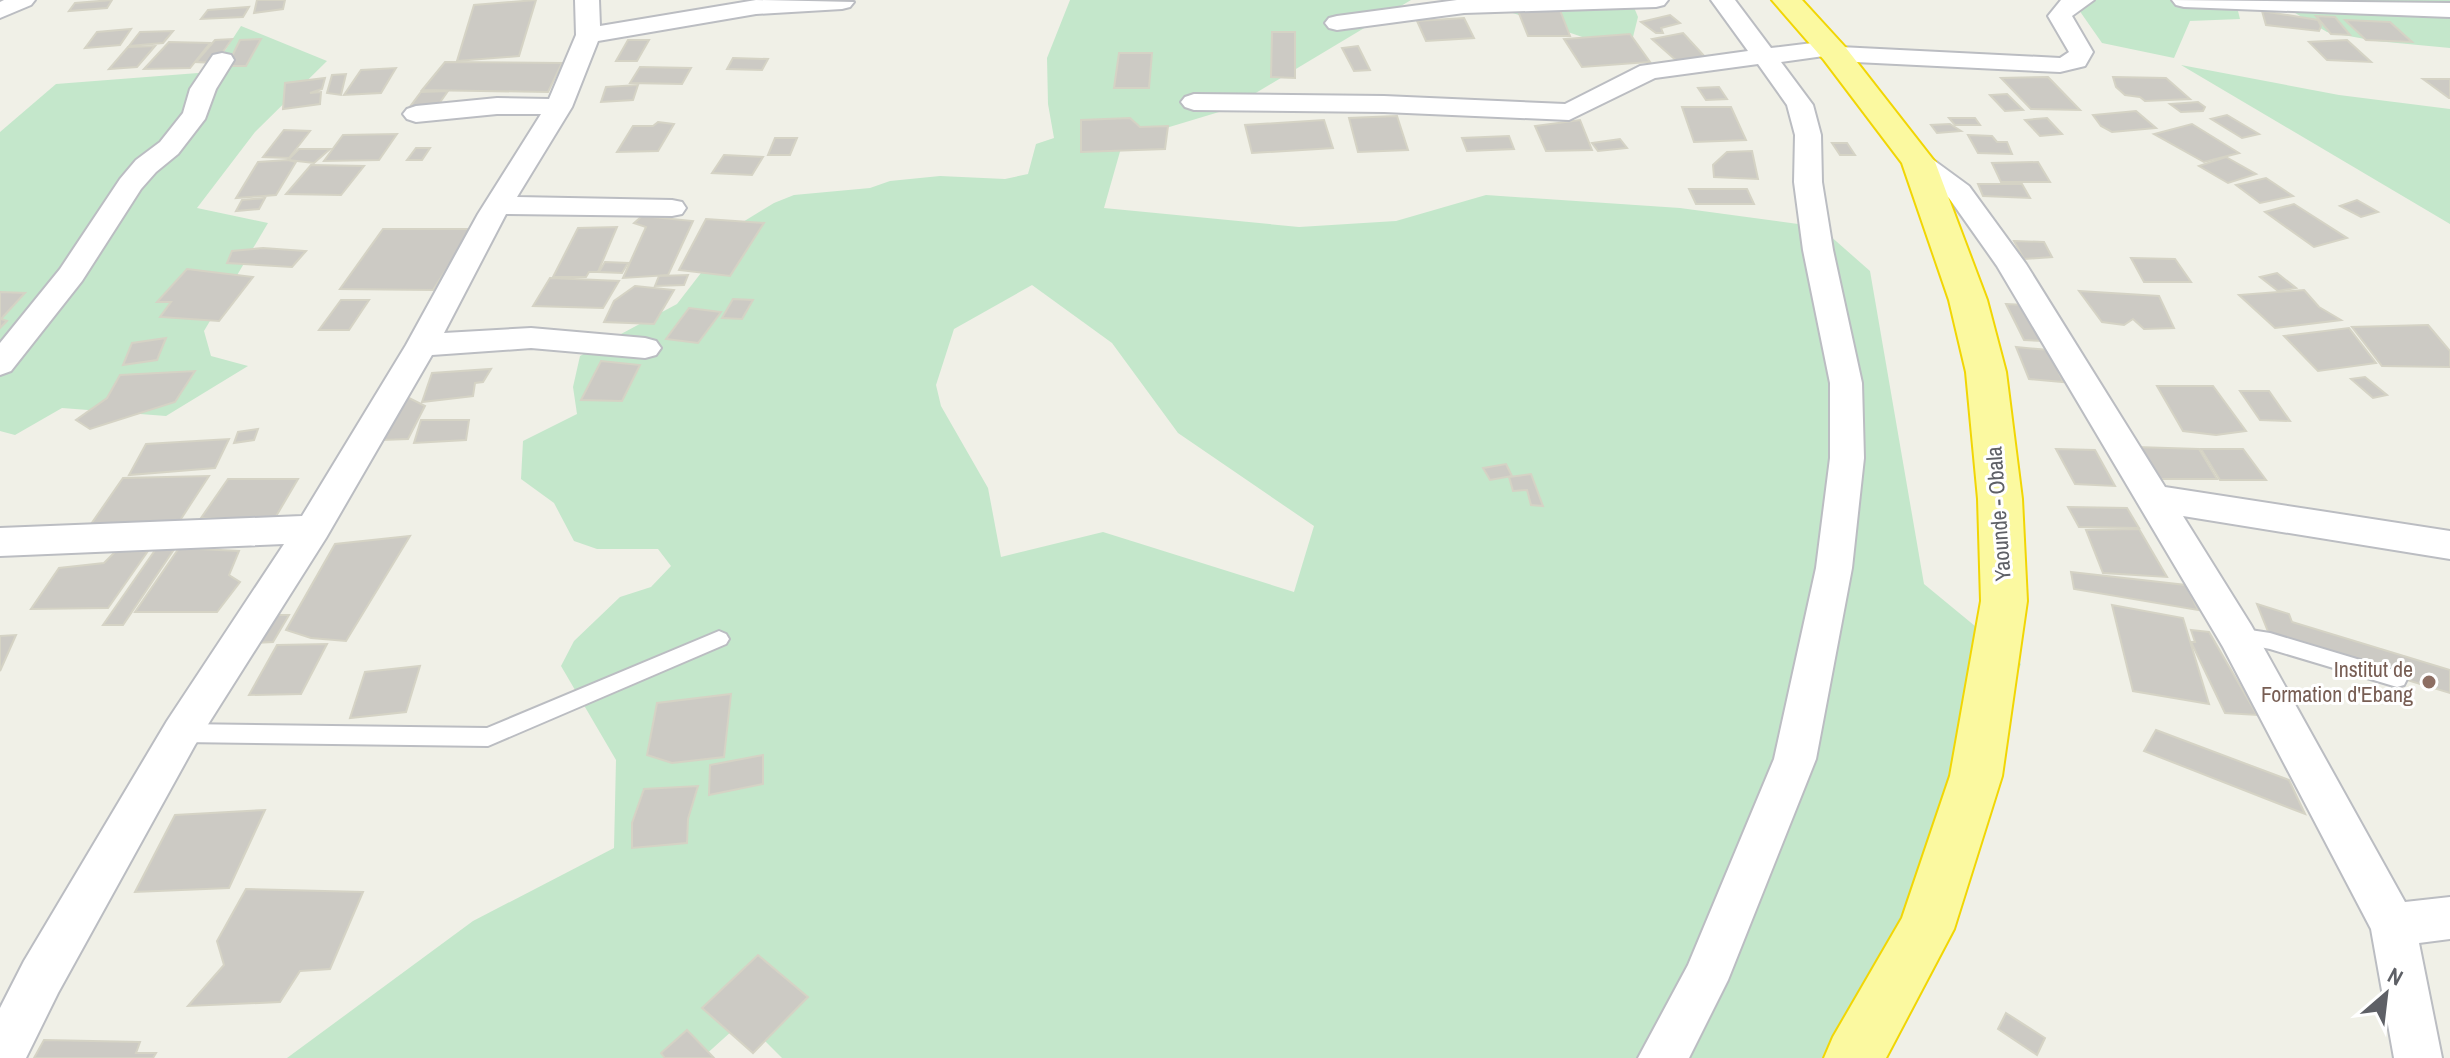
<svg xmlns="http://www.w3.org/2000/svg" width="2450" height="1058" font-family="'Archivo Narrow',sans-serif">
	<rect width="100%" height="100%" fill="#f0f0e7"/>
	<!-- green -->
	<g fill="#c4e7cb" fill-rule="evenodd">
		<path d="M1070,0H1411L1229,109L1123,141L1104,208L1299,227L1396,221L1486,195L1680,208L1820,227L1870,271L1924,584L2021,664L1851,1058H782L744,1020L702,1058H287L473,921L614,848L616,760L561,666L574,641L620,597L651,587L671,566L658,549H597L574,541L554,503L521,479L523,441L577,414L573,387L580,356L677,304L738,225L774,203L794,195L870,188L890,181L940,176L1005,179L1028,174L1036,144L1054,138L1048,104L1047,58ZM1032,285L1112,343L1178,433L1314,526L1294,592L1103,532L1001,557L988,488L941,406L936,385L954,329Z"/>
		<path d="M1631,0L1638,17L1629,53L1504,10Z"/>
		<path d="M2072,0H2450V48L2376,41L2327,32L2285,7L2236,3L2240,19L2190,21L2174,58L2102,43Z"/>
		<path d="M241,26L327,61L255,132L197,208L268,223L204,331L211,356L248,366L166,416L62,408L15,435L0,431V132L56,84L211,72Z"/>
		<path d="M2181,65L2339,95L2450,109V224Z"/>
	</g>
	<!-- building -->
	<g fill="#cccac4" stroke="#d5d3c5" stroke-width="2">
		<path d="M112,0L107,8L69,11L75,3Z"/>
		<path d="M257,0H285L283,9L254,13Z"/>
		<path d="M536,0L519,56L457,61L474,5Z"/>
		<path d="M1558,5L1570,36H1528L1516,6Z"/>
		<path d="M249,7L243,17L201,19L208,10Z"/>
		<path d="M2262,11L2318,20L2321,26L2319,31L2266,25Z"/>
		<path d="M1670,15L1680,23L1661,28L1663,33H1656L1641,22Z"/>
		<path d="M2316,16L2335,17L2350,35L2331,34Z"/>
		<path d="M1464,18L1474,38L1426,41L1417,21Z"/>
		<path d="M2345,20L2390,22L2412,42L2366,40Z"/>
		<path d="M131,29L120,45L85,48L97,32Z"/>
		<path d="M173,31L163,43L129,46L140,32Z"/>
		<path d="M1272,32H1295V78L1271,77Z"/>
		<path d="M1683,33L1707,59L1679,63L1652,39Z"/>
		<path d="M1630,34L1650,62L1582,67L1564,39Z"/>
		<path d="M232,39L215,63L196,62L215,40Z"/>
		<path d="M261,39L246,66H227L240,40Z"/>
		<path d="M628,40H649L637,61H616Z"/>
		<path d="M2347,40L2371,62L2327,60L2309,42Z"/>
		<path d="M169,42L210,43L190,68L144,69Z"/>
		<path d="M155,46L137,67L109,69L128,47Z"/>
		<path d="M1358,46L1370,70L1354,71L1342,48Z"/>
		<path d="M1119,53H1152L1149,88H1114Z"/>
		<path d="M733,58L768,59L762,70L727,69Z"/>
		<path d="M445,62L562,63L548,92L422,90Z"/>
		<path d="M640,67L691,68L682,84L630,83Z"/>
		<path d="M396,68L381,93L344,95L361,70Z"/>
		<path d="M346,74L341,95L327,93L332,75Z"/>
		<path d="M2048,77L2080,110L2031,109L2001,78Z"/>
		<path d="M2113,77L2166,78L2190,99L2145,101L2140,97L2125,95L2116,87Z"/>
		<path d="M325,78L322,89L310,93L321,92L320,104L283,109L285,83Z"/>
		<path d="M2423,79H2450V98H2449Z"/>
		<path d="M638,85L633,100L601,102L606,87Z"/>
		<path d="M1719,87L1727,99L1706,100L1698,88Z"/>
		<path d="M448,91L436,108H409L421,92Z"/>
		<path d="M2007,94L2023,110L2005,111L1990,95Z"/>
		<path d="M2198,102L2205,107L2203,111L2181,112L2170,104Z"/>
		<path d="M1682,107H1731L1746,140L1694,142Z"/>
		<path d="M2136,111L2156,128L2112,132L2101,126L2093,115Z"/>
		<path d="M2227,115L2259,134L2242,138L2211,119Z"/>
		<path d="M1397,116L1408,150L1358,152L1349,118Z"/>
		<path d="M1130,118L1140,127L1168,126L1165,149L1081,152V120Z"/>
		<path d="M1949,118H1975L1980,125H1955Z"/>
		<path d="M2047,118L2062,134L2040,136L2025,120Z"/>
		<path d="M1324,120L1333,148L1252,153L1245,125Z"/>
		<path d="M1580,120L1592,150L1546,151L1535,126Z"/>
		<path d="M658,122L674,124L658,151L617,152L633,126H653Z"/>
		<path d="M1950,124L1961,131L1937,133L1931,125Z"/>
		<path d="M2192,124L2239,153L2204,162L2154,134Z"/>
		<path d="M284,130L310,131L289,158L263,157Z"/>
		<path d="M397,134L379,160L324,161L343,135Z"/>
		<path d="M1968,135L1992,136L1997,142H2007L2012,154L1978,153Z"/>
		<path d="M1509,136L1514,149L1467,151L1462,138Z"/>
		<path d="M775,138H797L790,155H768Z"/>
		<path d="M1620,139L1627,148L1598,151L1592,143Z"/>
		<path d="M1832,143H1847L1855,155H1840Z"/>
		<path d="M416,148H430L422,160H407Z"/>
		<path d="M299,149H330L314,163L288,160Z"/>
		<path d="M1752,151L1758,179L1714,177L1713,165L1727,152Z"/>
		<path d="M724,155L763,157L752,175L712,173Z"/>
		<path d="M2226,157L2256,174L2228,183L2199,166Z"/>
		<path d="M288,160L296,162L276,195L236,198L258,162Z"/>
		<path d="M2038,162L2050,182H2001L1992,163Z"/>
		<path d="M311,165L364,166L341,195L286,194Z"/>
		<path d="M2266,178L2293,196L2260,203L2236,185Z"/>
		<path d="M1978,184H2022L2030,198L1983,196Z"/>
		<path d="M1689,189H1747L1754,204H1696Z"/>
		<path d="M265,198L259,209L236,211L242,200Z"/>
		<path d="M2357,200L2378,212L2361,217L2340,206Z"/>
		<path d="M2294,204L2347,238L2314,247L2265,212Z"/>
		<path d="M642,216L693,221L668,275L623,278L646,227L634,223Z"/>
		<path d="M706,219L764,223L730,276L679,270Z"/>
		<path d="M617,227L598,272H589L586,277H553L578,228Z"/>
		<path d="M383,229H472L433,290L340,289Z"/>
		<path d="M2014,241L2044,242L2052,257L2024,259Z"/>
		<path d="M263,248L306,251L292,267L227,263L232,251Z"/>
		<path d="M2131,258L2175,259L2191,282H2144Z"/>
		<path d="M605,262L628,263L622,273L599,272Z"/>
		<path d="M187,269L253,277L219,321L160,317L171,302H157Z"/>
		<path d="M2277,273L2296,288L2278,291L2260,277Z"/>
		<path d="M688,275L684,285L655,286L659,276Z"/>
		<path d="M550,278L619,281L603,308L533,306Z"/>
		<path d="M635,286L674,290L654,324L604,322L614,301Z"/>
		<path d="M2304,290L2319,307L2341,320L2275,328L2239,295Z"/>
		<path d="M2079,291L2159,296L2174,328L2144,329L2133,319L2124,325L2102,322Z"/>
		<path d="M0,292L25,293L1,319L7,321L0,328Z"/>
		<path d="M733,299L753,300L742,319L722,318Z"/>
		<path d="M341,300H369L349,330H319Z"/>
		<path d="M2006,304L2025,305L2043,341L2024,340Z"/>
		<path d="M689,308L721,312L698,343L666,339Z"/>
		<path d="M2428,325L2450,351V367L2382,366L2352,327Z"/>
		<path d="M2349,328L2376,363L2318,371L2284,336Z"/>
		<path d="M166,338L157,360L123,365L132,343Z"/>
		<path d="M2016,347L2049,350L2063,382L2029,379Z"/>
		<path d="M601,361L640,365L622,401L581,400Z"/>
		<path d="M491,369L483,382L475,383L473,396L422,402L432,373Z"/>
		<path d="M195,371L175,402L90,429L76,420L107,398L120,375Z"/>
		<path d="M2365,377L2387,395L2373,398L2351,379Z"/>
		<path d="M2157,386H2213L2246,431L2216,435L2183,431Z"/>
		<path d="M2240,391H2269L2290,421L2260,420Z"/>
		<path d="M405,396L425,406L408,439L383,440Z"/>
		<path d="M421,420H469L466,440L414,443Z"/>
		<path d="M258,429L254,440L234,443L238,432Z"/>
		<path d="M229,439L215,468L129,475L146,444Z"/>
		<path d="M2136,447L2199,449L2217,479H2152Z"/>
		<path d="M2056,449L2095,450L2115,486L2075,484Z"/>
		<path d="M2201,449H2243L2266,480H2220Z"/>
		<path d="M1506,464L1512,476L1490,480L1483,468Z"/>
		<path d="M1531,474L1543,506L1531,505L1527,490L1513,491L1509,477Z"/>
		<path d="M209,476L177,525L89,527L123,478Z"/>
		<path d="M228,479H298L275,518H201Z"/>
		<path d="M2068,507L2127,508L2139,528L2079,527Z"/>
		<path d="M2139,529L2167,577L2103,573L2086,530Z"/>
		<path d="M410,536L346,641L311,638L286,630L335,544Z"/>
		<path d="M177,545L123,625H103L158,546Z"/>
		<path d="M179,548L239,551L229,575L240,582L217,612H135Z"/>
		<path d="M148,551L108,608L31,609L59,568L104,563L115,552Z"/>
		<path d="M2071,572L2186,585L2198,610L2074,589Z"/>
		<path d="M2257,604L2289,614L2292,622L2450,670V693L2271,639Z"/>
		<path d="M2112,605L2183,618L2209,704L2133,691Z"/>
		<path d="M271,615H289L273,642L254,643Z"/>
		<path d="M2191,630L2209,632L2257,715L2225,713L2191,642H2195Z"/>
		<path d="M16,635L0,671V636Z"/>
		<path d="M327,644L301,694L249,695L277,645Z"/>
		<path d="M420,666L406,712L350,718L365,672Z"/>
		<path d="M731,694L724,757L672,763L647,755L657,703Z"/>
		<path d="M2156,730L2289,780L2305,814L2144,751Z"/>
		<path d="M763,755V784L709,795L710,765Z"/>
		<path d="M698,786L688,819L687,843L632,848V823L644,789Z"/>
		<path d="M265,810L229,888L135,892L175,815Z"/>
		<path d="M246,889L363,892L330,969L300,971L280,1002L188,1006L224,965L217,941Z"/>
		<path d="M758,955L808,997L753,1053L702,1008Z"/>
		<path d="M2006,1013L2045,1038L2037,1055L1998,1029Z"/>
		<path d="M687,1030L714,1058H665L661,1053Z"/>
		<path d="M44,1040L140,1042L136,1053H156L153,1058H34Z"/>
	</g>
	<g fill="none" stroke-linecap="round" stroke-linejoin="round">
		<defs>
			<g id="service">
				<path d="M2237,628L2270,633L2397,671L2404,673L2407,679L2404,685L2397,687L2270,649L2230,641L2227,636L2230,631Z"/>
				<path d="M719,631L726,634L729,639L726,644L488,746L181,742L174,739L171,733L174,727L181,724L487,728Z"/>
			</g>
			<g id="minor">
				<path d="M4,0H35L31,5L0,18V2Z"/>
				<path d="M575,0H599L600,26L756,0L854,2L850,7L842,9L756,14L598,41L572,107L517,197L672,200L682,202L686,208L682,214L672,216L506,214L444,333L531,328L645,338L656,341L661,348L656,355L645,358L531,348L432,355L326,538L195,745L58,993L26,1058H0V1008L24,961L167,721L284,544L0,556V528L302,516L406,345L478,214L541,114H497L416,122L407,119L403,114L407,109L416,106L497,98L549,99L576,35Z"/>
				<path d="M1457,0H1668L1664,5L1656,7L1464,13L1337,30L1329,28L1325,23L1329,18L1337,16Z"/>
				<path d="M1711,0H1735L1771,48L1829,41L1840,47L2060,58L2069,52L2048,16L2061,0H2094L2072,16L2093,52L2085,66L2060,72L1835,61L1824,56L1781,62L1813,105L1821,135L1822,182L1833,250L1862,383L1864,458L1852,568L1816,759L1728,980L1689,1058H1638L1688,965L1774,759L1816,568L1830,458V383L1803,250L1794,182L1795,135L1787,105L1758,64L1655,78L1569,120L1384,112L1194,110L1185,107L1181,102L1185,97L1194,94L1384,96L1565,104L1640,66L1748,51Z"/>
				<path d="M2172,0L2450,3V17L2184,7L2176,5Z"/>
				<path d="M222,53L231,55L234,60L216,89L205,119L178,154L156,172L141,189L82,281L11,371L0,375V343L60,269L120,179L136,160L160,142L183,113L190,89L213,55Z"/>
				<path d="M1918,154L1928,156L1969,186L2026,264L2165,487L2450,531V559L2183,516L2251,625L2405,902L2450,897V939L2419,943L2442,1058H2394L2371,929L2223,647L1997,266L1949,198L1904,162L1908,156Z"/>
			</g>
			<path id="trunk" d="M1772,0H1802L1846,48L1935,162L1987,300L2006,372L2022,499L2027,601L2002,776L1954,929L1886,1058H1824L1833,1037L1902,918L1950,776L1981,601L1978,499L1966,372L1949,300L1902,163L1824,60Z"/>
		</defs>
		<!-- service casing -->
		<use href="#service" stroke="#bbbdc2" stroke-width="4"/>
		<!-- minor casing -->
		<use href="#minor" stroke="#bbbdc2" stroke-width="4"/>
		<!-- trunk casing -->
		<use href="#trunk" stroke="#f1d605" stroke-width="4"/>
		<!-- service -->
		<use href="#service" fill="#fff" fill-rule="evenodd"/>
		<!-- minor -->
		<use href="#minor" fill="#fff" fill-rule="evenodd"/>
		<!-- trunk -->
		<use href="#trunk" fill="#fbf9a0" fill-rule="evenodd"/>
	</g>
	<!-- markers -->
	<circle fill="#8d6e63" stroke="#fff" stroke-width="3" cx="2429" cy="682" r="8"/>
	<g text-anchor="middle" stroke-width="6" stroke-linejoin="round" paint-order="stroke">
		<!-- street labels -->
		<g font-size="22" fill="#5e6066" stroke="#fff">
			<text transform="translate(1998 514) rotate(-94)" y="8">Yaounde - Obala</text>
		</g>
		<!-- education labels -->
		<g font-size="22" fill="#785e54" stroke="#fff" text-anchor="end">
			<text x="2413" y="677">Institut de<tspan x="2413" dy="25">Formation d'Ebang</tspan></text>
		</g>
	</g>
	<!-- north arrow -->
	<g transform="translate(2386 994) rotate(28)" stroke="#ffffff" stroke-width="6" paint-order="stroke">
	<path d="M0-6L14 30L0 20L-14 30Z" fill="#5e6066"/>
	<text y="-12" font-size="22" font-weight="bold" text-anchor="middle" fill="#5e6066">N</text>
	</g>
</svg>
